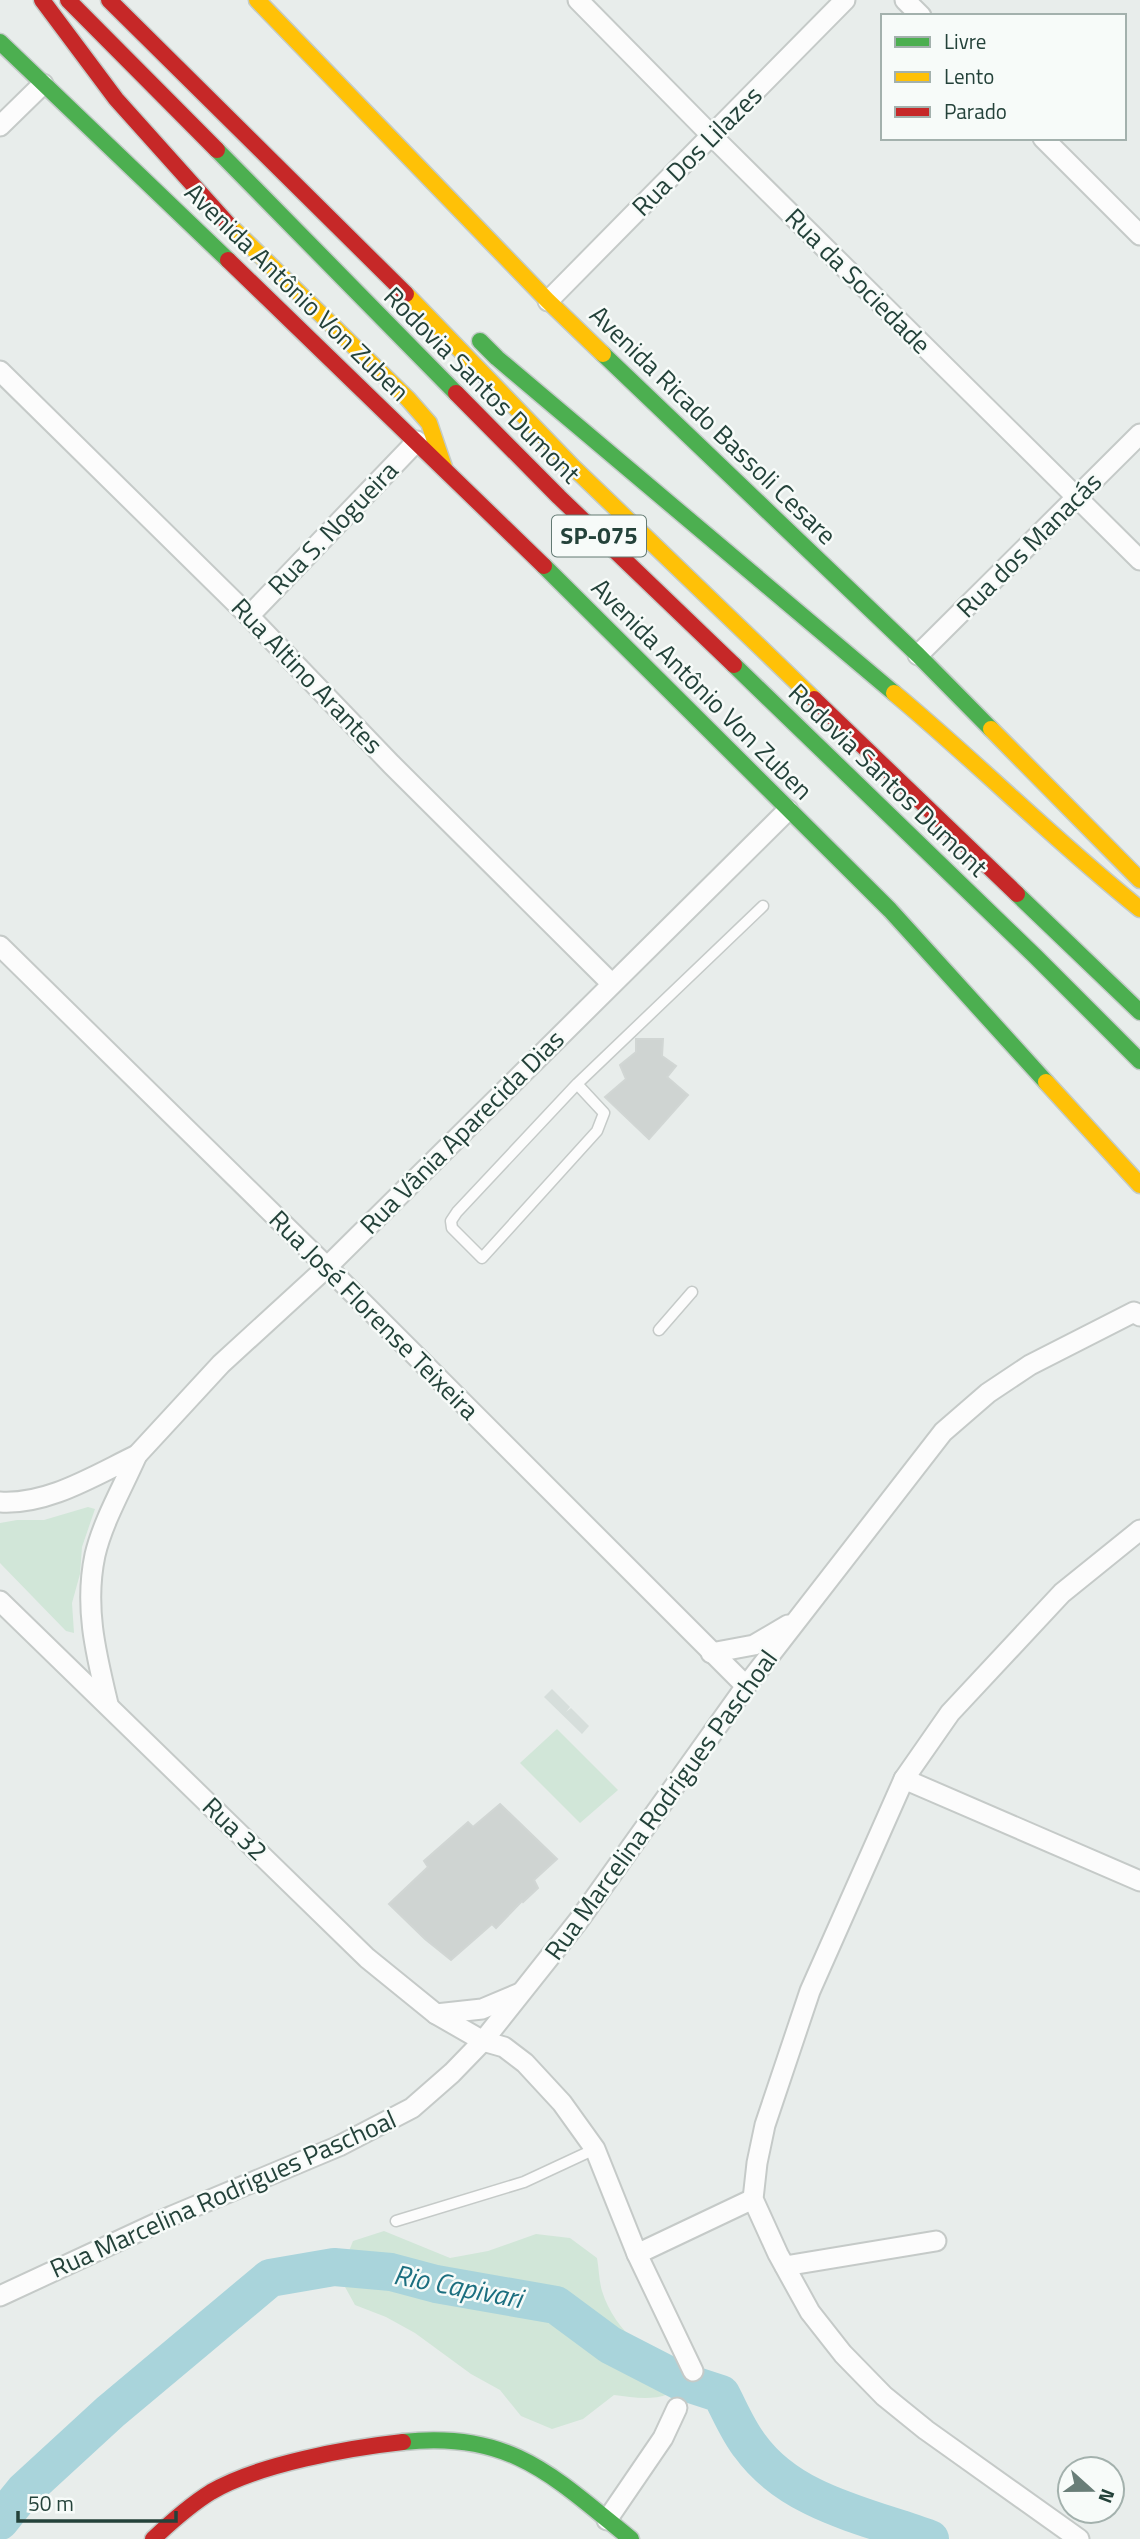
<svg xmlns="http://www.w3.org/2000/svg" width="1140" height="2539" font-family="'Titillium Web',sans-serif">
	<rect width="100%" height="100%" fill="#e8edeb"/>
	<!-- built -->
	<path fill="#d6dedb" d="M552,1689L570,1707L566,1712L571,1708L589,1726L582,1734L544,1697Z"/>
	<!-- green -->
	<g fill="#d1e6d8">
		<path d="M88,1507L95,1509L82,1547L80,1574L72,1603L74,1633L66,1631L0,1563V1523L17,1520H44Z"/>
		<path d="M557,1729L618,1790L580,1823L520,1763Z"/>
		<path d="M384,2231L450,2258L488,2251L536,2234L570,2238L597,2258C599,2269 599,2281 602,2291C615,2333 653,2359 689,2379C668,2403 643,2399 614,2395L583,2419L552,2429L521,2416L500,2390L471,2374L415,2333L386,2317L355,2305L339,2276L353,2241Z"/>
	</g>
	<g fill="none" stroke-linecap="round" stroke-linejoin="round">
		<!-- river -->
		<path stroke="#a9d4db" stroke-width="38" d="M0,2521L24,2491L110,2412L270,2278L334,2267L391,2272L436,2284L556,2305L610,2345L678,2380L721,2394C730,2411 738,2431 750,2446C791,2503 867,2516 930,2539"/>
	</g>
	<!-- building -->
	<g fill="#cfd4d2" stroke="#d1d6d4" stroke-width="2">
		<path d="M636,1039H663L662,1056L676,1066L667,1077L688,1095L649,1139L605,1097L626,1079L620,1065L636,1052Z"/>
		<path d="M500,1804L557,1859L534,1880L538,1888L523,1902L522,1901L496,1928L492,1924L451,1960L425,1939L389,1904L428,1867L424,1861L468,1822L473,1827Z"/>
	</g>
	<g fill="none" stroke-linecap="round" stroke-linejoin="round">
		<defs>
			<g id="lane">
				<path d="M577,1084L604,1113L597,1131L482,1258L452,1228L451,1221L457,1212L577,1084L763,906"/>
				<path d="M659,1330L692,1292"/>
				<path d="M396,2221L524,2182L595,2149"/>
			</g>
			<g id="street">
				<path d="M578,0L712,136L1140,560"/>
				<path d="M905,0L921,16"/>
				<path d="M0,126L43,84"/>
				<path d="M1043,138L1140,235"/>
				<path d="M548,301L845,0"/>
				<path d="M0,371L249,616L391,764L612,984"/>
				<path d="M249,616L417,441"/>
				<path d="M918,655L1140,434"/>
				<path d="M0,946L327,1267L746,1686"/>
				<path d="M137,1455L221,1364L327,1267L788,810"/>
				<path d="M0,1502C48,1505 95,1475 137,1455C123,1487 103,1521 95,1555C84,1607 96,1654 108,1704"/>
				<path d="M0,1601L367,1958L436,2014L483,2041L504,2047L525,2063L562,2103L595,2149L637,2254L693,2371"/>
				<path d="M711,1653L754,1645L788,1625"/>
				<path d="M904,1779L1140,1881"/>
				<path d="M436,2014L482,2009L520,1993"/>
				<path d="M637,2254L753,2199"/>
				<path d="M785,2266L936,2241"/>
				<path d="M0,2296L172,2216L339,2146L412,2108L452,2073L483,2041L579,1920L746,1686L943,1432L988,1393L1030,1365L1134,1312L1140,1316"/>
				<path d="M607,2520L663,2438L677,2408"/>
				<path d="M1079,2539L926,2430L884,2396L843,2354L810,2312L778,2254L753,2199L757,2163L765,2125L810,1991L904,1779L950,1713L1062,1593L1140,1530"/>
			</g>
			<g id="fast">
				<path d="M0,42L228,260"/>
				<path d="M217,150L456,393"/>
				<path d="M480,341L497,358L894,693"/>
				<path d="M603,354L918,655L991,729"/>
				<path d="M544,566L890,910L1046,1082"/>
				<path d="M734,665L1036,957L1140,1061"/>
				<path d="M1017,894L1140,1012"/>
				<path d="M403,2442C511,2430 554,2477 631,2539"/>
			</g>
			<g id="slow">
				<path d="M257,0L548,301L603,354"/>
				<path d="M229,225L408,399L429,423L444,467"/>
				<path d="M406,294L573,467L814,699"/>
				<path d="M894,693C978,763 1055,841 1140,909"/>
				<path d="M991,729L1140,880"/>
				<path d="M1046,1082L1140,1185"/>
			</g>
			<g id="jam">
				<path d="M42,0L116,99L229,225"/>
				<path d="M68,0L217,150"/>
				<path d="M109,0L406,294"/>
				<path d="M228,260L544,566"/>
				<path d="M456,393L559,497L734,665"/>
				<path d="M814,699L1017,894"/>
				<path d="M153,2539C171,2522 190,2505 211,2492C259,2464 348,2448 403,2442"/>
			</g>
		</defs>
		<!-- lane casing -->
		<use href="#lane" stroke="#c5cac8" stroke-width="13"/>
		<!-- street casing -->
		<use href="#street" stroke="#c5cac8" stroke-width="23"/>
		<!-- fast casing -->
		<use href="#fast" stroke="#c3cbc8" stroke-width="19"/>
		<!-- slow casing -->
		<use href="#slow" stroke="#c3cbc8" stroke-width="19"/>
		<!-- jam casing -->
		<use href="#jam" stroke="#c3cbc8" stroke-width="19"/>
		<!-- lane -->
		<use href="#lane" stroke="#fcfcfc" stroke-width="10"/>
		<!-- street -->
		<use href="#street" stroke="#fcfcfc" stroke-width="19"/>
		<!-- fast -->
		<use href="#fast" stroke="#4caf50" stroke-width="16"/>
		<!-- slow -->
		<use href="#slow" stroke="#ffc107" stroke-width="16"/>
		<!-- jam -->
		<use href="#jam" stroke="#c62828" stroke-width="16"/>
	</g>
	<g text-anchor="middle" stroke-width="5" stroke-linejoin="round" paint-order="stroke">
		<!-- shield labels -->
		<rect fill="#f7fbf9" stroke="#637a73" stroke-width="2" x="552" y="515.5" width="94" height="41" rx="5"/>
		<g font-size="24" font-weight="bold" fill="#24423a">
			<text x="599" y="544">SP-075</text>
		</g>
		<!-- street labels -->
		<g font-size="26" fill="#24423a" stroke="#f7fbf9">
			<text transform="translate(697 151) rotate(-45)" y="9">Rua Dos Lilazes</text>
			<text transform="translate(858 281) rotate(45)" y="9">Rua da Sociedade</text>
			<text transform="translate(297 292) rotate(44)" y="9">Avenida Antônio Von Zuben</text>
			<text transform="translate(482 385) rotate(45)" y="9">Rodovia Santos Dumont</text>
			<text transform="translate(713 425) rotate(44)" y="9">Avenida Ricado Bassoli Cesare</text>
			<text transform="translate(333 528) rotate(-46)" y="9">Rua S. Nogueira</text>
			<text transform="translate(1029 545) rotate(-45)" y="9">Rua dos Manacás</text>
			<text transform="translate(307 676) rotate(46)" y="9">Rua Altino Arantes</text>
			<text transform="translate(702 689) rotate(45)" y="9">Avenida Antônio Von Zuben</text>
			<text transform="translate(888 780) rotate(44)" y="9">Rodovia Santos Dumont</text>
			<text transform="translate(462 1132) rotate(-45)" y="9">Rua Vânia Aparecida Dias</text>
			<text transform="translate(374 1315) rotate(45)" y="9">Rua José Florense Teixeira</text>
			<text transform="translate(661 1805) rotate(-54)" y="9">Rua Marcelina Rodrigues Paschoal</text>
			<text transform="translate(235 1829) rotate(44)" y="9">Rua 32</text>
			<text transform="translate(223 2194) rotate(-24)" y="9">Rua Marcelina Rodrigues Paschoal</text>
		</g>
		<!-- water labels -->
		<g font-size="28" font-style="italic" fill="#1c6f80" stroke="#f7fbf9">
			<text transform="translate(458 2286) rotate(11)" y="10">Rio Capivari</text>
		</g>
	</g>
	<!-- legend -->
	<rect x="881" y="14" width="245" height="126" fill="#f7fbf9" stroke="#a3b1ad" stroke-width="2"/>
	<rect x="895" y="37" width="35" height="10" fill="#4caf50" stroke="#a3b1ad" stroke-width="2"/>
	<text x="944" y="49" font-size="21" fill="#24423a">Livre</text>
	<rect x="895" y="72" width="35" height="10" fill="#ffc107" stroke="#a3b1ad" stroke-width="2"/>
	<text x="944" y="84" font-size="21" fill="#24423a">Lento</text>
	<rect x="895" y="107" width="35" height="10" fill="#c62828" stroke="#a3b1ad" stroke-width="2"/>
	<text x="944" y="119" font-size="21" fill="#24423a">Parado</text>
	<!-- north arrow -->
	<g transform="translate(1091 2490) rotate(111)"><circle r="33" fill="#f7fbf9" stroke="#a3b1ad" stroke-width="2"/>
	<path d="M0-5L12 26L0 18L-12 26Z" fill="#697e78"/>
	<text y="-10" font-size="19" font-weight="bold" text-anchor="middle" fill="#24423a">N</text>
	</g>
	<!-- scale -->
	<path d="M18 2511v10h158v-10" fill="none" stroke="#24423a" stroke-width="3.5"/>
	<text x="28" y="2511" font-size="21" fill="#24423a" stroke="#f7fbf9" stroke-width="5" paint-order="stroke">50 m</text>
</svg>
